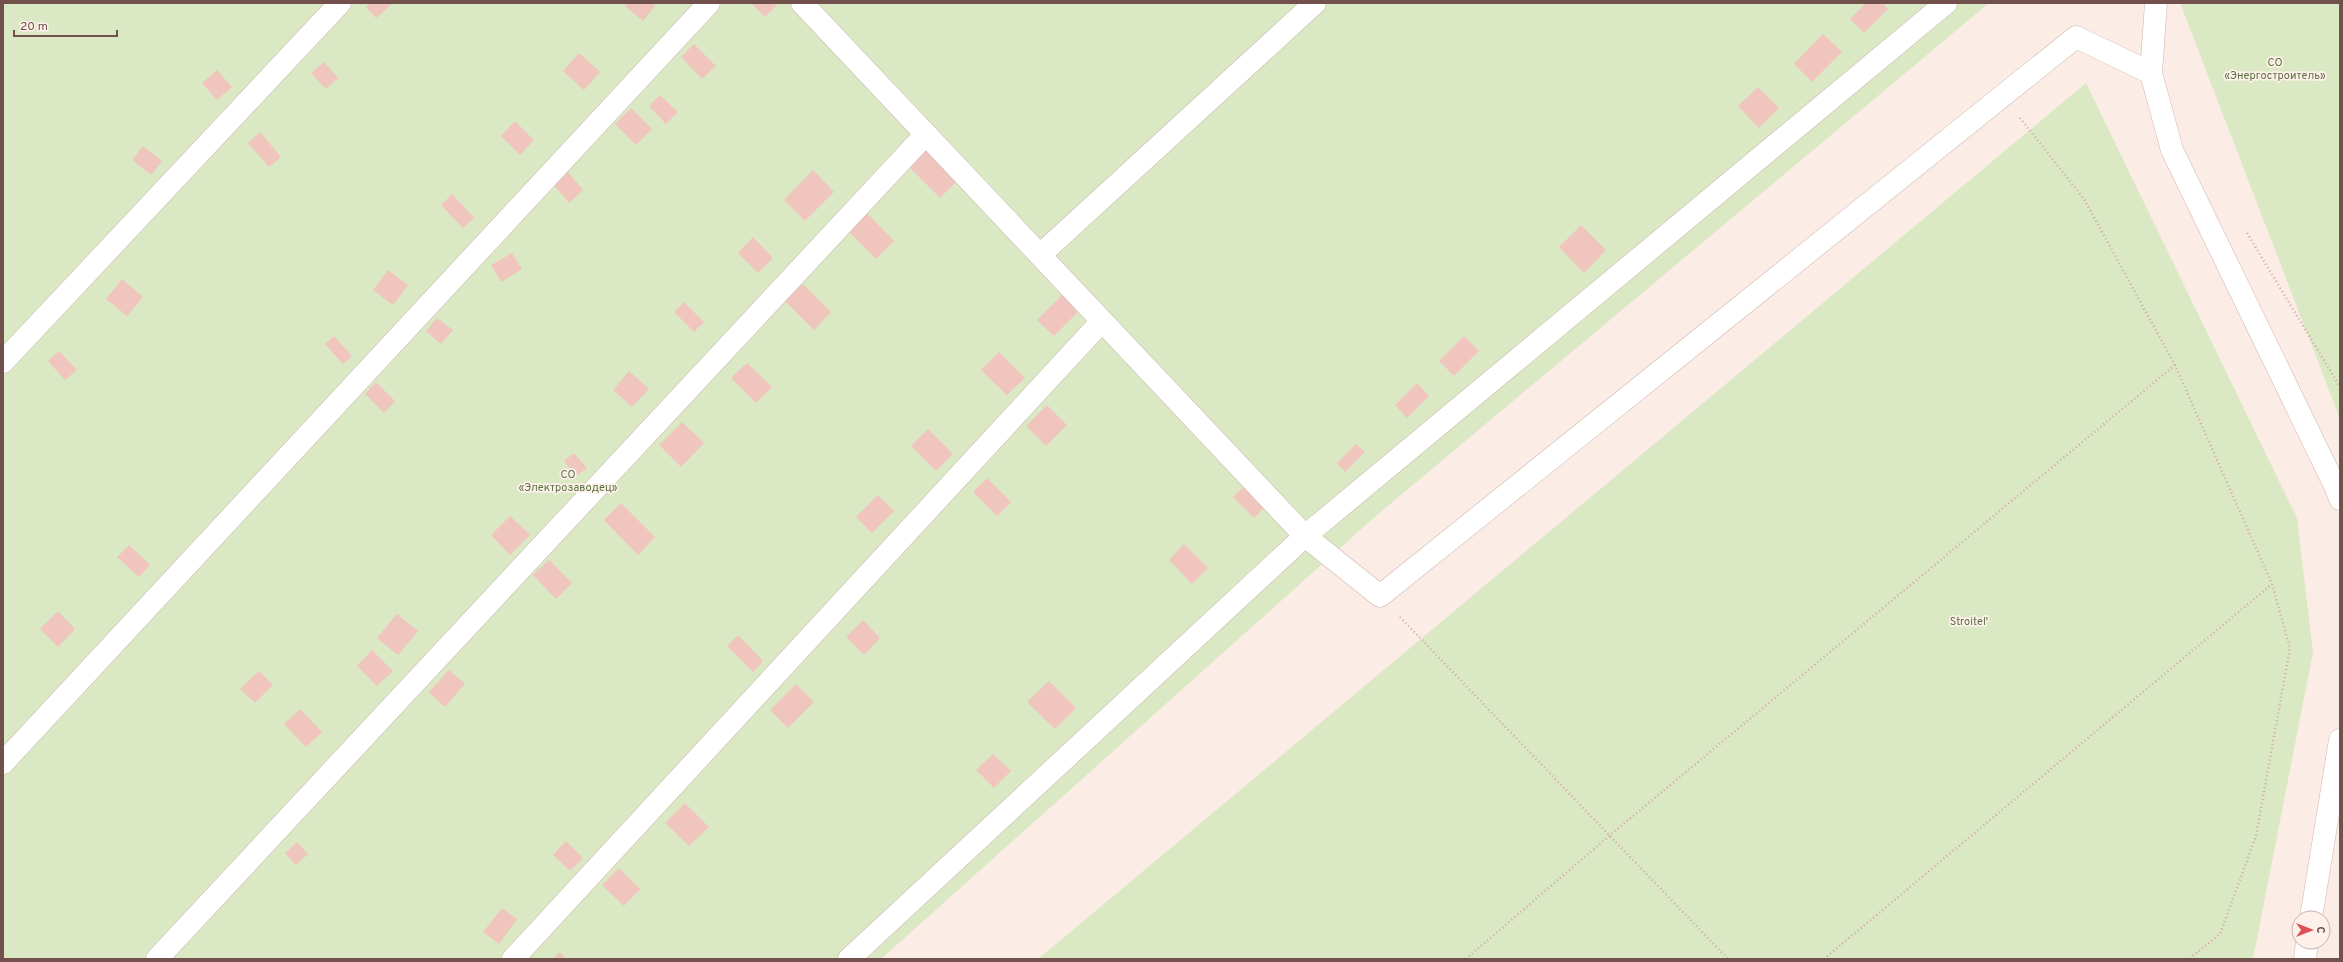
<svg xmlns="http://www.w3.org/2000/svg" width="2343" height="962" font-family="Overpass,sans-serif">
	<rect width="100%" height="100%" fill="#fbede5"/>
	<!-- green -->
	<g fill="#dbe8c4">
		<path d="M3,3H1989L1377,515L881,959H3Z"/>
		<path d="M2180,3H2340V419Z"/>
		<path d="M2086,83L2297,518L2313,652L2253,959H1038Z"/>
	</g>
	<!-- building -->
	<g fill="#efc5be">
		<path d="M371,3H393L376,18L366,7Z"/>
		<path d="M628,3H652L655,6L643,21L625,6Z"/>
		<path d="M751,3H779L765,17Z"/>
		<path d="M1866,3H1882L1888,9L1864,33L1850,19Z"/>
		<path d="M1823,34L1842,52L1812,82L1794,64Z"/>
		<path d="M694,44L716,66L702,79L681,57Z"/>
		<path d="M579,53L600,72L584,90L563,71Z"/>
		<path d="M324,62L338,78L326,89L311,73Z"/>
		<path d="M217,70L232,87L217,100L202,83Z"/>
		<path d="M1758,87L1779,108L1759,128L1738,106Z"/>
		<path d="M660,95L678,112L666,124L649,106Z"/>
		<path d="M631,108L652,129L636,145L615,124Z"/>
		<path d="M515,121L534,140L520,155L501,136Z"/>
		<path d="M260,132L281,157L269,167L248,143Z"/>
		<path d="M932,143L964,174L940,198L908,166Z"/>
		<path d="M143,146L162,161L151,175L132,160Z"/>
		<path d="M813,170L834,192L805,221L784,200Z"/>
		<path d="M567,171L583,190L569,203L553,184Z"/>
		<path d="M452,194L474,218L463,228L441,205Z"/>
		<path d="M867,213L894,241L876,259L849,232Z"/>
		<path d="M1581,225L1606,250L1584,273L1559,247Z"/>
		<path d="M753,237L773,258L758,273L738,253Z"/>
		<path d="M512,253L522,269L501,282L491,265Z"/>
		<path d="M388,270L408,285L393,305L373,290Z"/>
		<path d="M122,279L143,297L127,316L106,299Z"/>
		<path d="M803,284L831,312L814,330L785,301Z"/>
		<path d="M1064,293L1080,310L1054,336L1037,320Z"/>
		<path d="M684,302L704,322L694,332L674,312Z"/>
		<path d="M437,318L453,330L441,344L426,331Z"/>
		<path d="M334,336L352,356L343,364L325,344Z"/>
		<path d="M1464,336L1479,351L1454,376L1439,361Z"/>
		<path d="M59,351L77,370L65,380L48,361Z"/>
		<path d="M999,352L1025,378L1007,395L981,370Z"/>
		<path d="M747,363L772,387L756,403L731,378Z"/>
		<path d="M629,371L649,389L632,407L613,390Z"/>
		<path d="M376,382L395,401L384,413L365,394Z"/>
		<path d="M1417,383L1429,396L1407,418L1395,405Z"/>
		<path d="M1047,405L1067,425L1046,446L1026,426Z"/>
		<path d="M682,422L704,443L681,467L659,445Z"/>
		<path d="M928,429L953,454L936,471L911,446Z"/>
		<path d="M1356,444L1365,452L1345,472L1337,463Z"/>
		<path d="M574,453L587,468L576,476L564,461Z"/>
		<path d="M987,478L1011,502L997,516L973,492Z"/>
		<path d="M1249,481L1270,502L1254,518L1233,497Z"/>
		<path d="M878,495L894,511L872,533L856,517Z"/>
		<path d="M621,503L655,537L638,555L604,520Z"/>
		<path d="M510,516L530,535L510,555L491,535Z"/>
		<path d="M1184,544L1208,568L1192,584L1169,560Z"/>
		<path d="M129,545L150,565L139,577L117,557Z"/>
		<path d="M549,560L572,583L556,599L533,575Z"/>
		<path d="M58,611L75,629L58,647L40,629Z"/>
		<path d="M397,614L418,631L398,655L377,638Z"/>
		<path d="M863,620L880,638L864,655L846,637Z"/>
		<path d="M738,635L763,661L753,672L727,646Z"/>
		<path d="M372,650L393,671L377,686L357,666Z"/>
		<path d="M449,670L465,684L445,707L429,692Z"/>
		<path d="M259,671L273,685L255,703L240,689Z"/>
		<path d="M1049,681L1076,708L1055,729L1027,702Z"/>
		<path d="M796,684L814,702L788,728L770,710Z"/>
		<path d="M300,709L322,732L306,747L284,724Z"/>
		<path d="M993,754L1011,771L994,788L976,770Z"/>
		<path d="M685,803L709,827L689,846L665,823Z"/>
		<path d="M566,841L583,858L570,871L553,855Z"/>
		<path d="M297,842L308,854L296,865L285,853Z"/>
		<path d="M619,868L640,889L624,906L602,885Z"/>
		<path d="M502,908L517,919L499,944L483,932Z"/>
		<path d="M560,952L566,959H553Z"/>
	</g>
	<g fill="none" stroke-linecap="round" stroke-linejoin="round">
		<defs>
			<g id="minor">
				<path d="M802,3L1305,536L1380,596L2076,37L2151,73"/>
				<path d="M2156,3L2151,73L2172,150L2336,488L2340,499"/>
				<path d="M1040,255L1315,3"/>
				<path d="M3,362L340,3"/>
				<path d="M3,763L709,3"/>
				<path d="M2311,918L2340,740"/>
				<path d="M157,959L926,134"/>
				<path d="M513,959L1102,321"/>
				<path d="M849,959L1305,536L1946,3"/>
				<path d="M2305,959L2307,942"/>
			</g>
		</defs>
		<!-- minor casing -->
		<use href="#minor" stroke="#ceb5af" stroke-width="23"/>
		<!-- path -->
		<g stroke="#d3a8a1" stroke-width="2.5" stroke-dasharray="1 3" stroke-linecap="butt">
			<path d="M2020,118L2084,199L2175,365L2272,584L2290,648L2256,836L2220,934L2189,959"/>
			<path d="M2247,233L2340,387"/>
			<path d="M1400,617L1728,959"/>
			<path d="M1466,959L1609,836L2175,365"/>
			<path d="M1824,959L2272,584"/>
		</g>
		<!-- minor -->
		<use href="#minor" stroke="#fff" stroke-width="22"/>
	</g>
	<g text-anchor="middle" stroke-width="3.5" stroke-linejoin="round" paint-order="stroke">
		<!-- park labels -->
		<g font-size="11" fill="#5c7241" stroke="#fef1eb">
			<text x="2275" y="66">СО<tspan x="2275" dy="13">«Энергостроитель»</tspan></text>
			<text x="568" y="478">СО<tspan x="568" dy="13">«Электрозаводец»</tspan></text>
			<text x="1969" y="625">Stroitel'</text>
		</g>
	</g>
	<!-- border -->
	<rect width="2343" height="962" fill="none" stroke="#72504b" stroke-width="8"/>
	<!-- north arrow -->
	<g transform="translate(2311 930) rotate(90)"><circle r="19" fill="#fef1eb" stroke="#c6b1ab"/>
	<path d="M0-3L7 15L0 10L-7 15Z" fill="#de5155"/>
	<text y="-6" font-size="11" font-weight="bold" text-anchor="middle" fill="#72504b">С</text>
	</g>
	<!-- scale -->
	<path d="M14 30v6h103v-6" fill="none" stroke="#72504b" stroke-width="2"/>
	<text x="20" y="30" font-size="12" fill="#72504b" stroke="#fef1eb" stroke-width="3" paint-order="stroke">20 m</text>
</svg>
